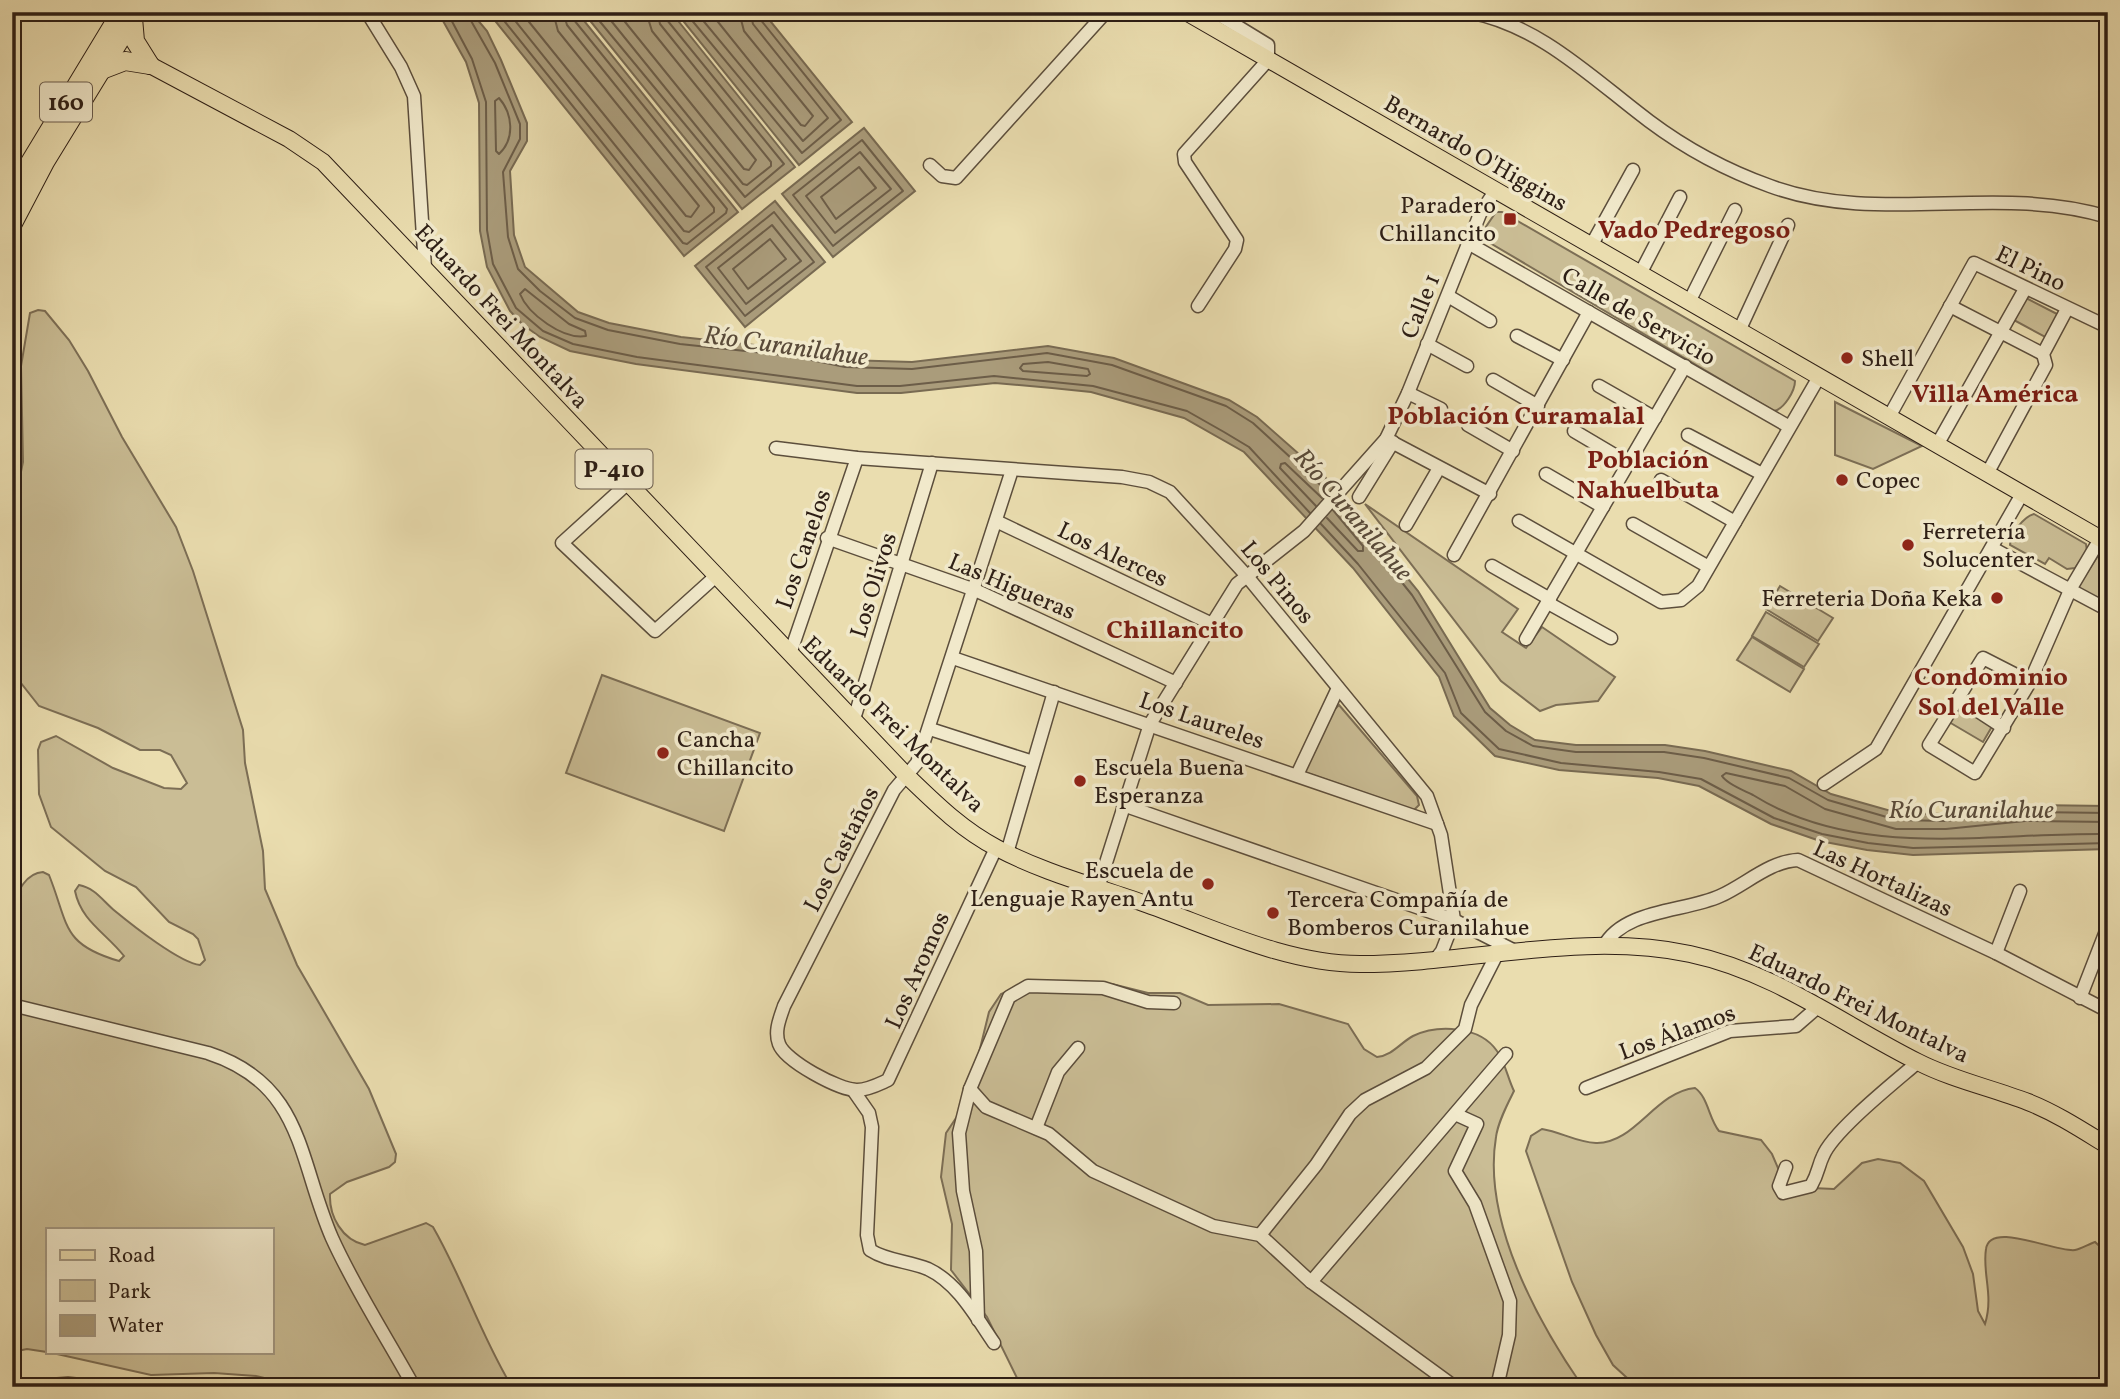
<svg xmlns="http://www.w3.org/2000/svg" width="2120" height="1399" font-family="Vollkorn,serif">
	<rect width="100%" height="100%" fill="#eaddaf"/>
	<filter id="stains"><feTurbulence type="fractalNoise" baseFrequency=".00286" numOctaves="4"/><feColorMatrix values="0 0 0 0 .2 0 0 0 0 .09 0 0 0 0 .02 0 0 0 .5 -.17"/></filter>
	<radialGradient id="worn" r=".72"><stop offset=".6" stop-color="#630" stop-opacity="0"/><stop offset="1" stop-color="#630" stop-opacity=".3"/></radialGradient>
	<!-- green -->
	<g fill="#cabd95" stroke="#7c6e55" stroke-width="2">
		<path d="M1496,212H1502L1795,381C1795,391 1784,409 1774,411L1485,240L1481,234Z"/>
		<path d="M2024,297L2059,315L2047,338L2012,319Z"/>
		<path d="M38,310L45,311L69,340L88,371L122,437L176,527L193,571L243,730L245,763L263,851L265,889L297,965L369,1089L396,1154L395,1162L389,1167L347,1182L330,1194C329,1216 342,1240 365,1245L426,1223L433,1227C463,1279 481,1336 512,1387H302L256,1376L214,1373L151,1375L48,1352H271V1229H47V1352L27,1349L12,1352V906C18,891 26,873 43,872L49,875C69,925 61,944 119,961L124,956C106,933 81,921 75,891L79,885C95,888 103,901 115,911C132,925 180,963 200,965L205,960L198,939L193,934L169,922L136,887L105,871L51,827L39,794L38,750L41,742L56,736L113,768L164,788L181,789L187,783L171,755L160,750H140L98,728L39,706L21,683L12,650V516L23,462L21,366L30,313Z"/>
		<path d="M1835,402L1922,446L1873,469L1835,455Z"/>
		<path d="M1365,504L1518,609L1502,632L1526,648L1542,627L1615,677L1598,701L1556,705L1540,711L1501,681Z"/>
		<path d="M2034,514L2086,544L2087,551L2075,568L2067,569L2049,558L2045,564L2010,545C2010,535 2023,517 2034,514Z"/>
		<path d="M2101,551L2108,555V606L2077,588Z"/>
		<path d="M1780,586L1833,618L1818,641L1766,609Z"/>
		<path d="M1766,612L1819,644L1804,667L1752,636Z"/>
		<path d="M1752,637L1804,669L1790,692L1737,660Z"/>
		<path d="M602,675L760,733L724,831L566,773Z"/>
		<path d="M1961,703L1994,723L1983,742L1949,722Z"/>
		<path d="M1339,705L1417,796L1419,805L1414,810L1304,772L1331,713Z"/>
		<path d="M1029,982L1112,984L1148,993H1180L1208,1005L1279,1004L1348,1024L1364,1049L1377,1057C1393,1055 1400,1043 1413,1036C1438,1024 1480,1026 1497,1051C1505,1062 1508,1079 1514,1091C1507,1105 1498,1122 1496,1137C1482,1220 1537,1321 1583,1387H1024L1018,1380L987,1317L951,1270L952,1224L941,1177L946,1133L958,1115L975,1069L989,1012L1001,994Z"/>
		<path d="M1695,1088C1708,1097 1709,1119 1719,1131L1761,1140L1772,1154L1784,1182L1790,1187L1834,1189L1862,1163L1878,1159L1900,1163L1924,1181L1963,1247L1973,1274L1978,1311L1985,1324C1994,1295 1982,1273 1986,1249C1990,1220 2056,1253 2075,1250C2081,1249 2089,1244 2095,1242L2108,1254V1387H1637L1613,1365L1596,1335L1572,1282L1526,1151L1531,1136L1542,1129C1561,1132 1576,1142 1596,1143C1635,1144 1655,1092 1695,1088Z"/>
		<path d="M68,1377L151,1387H12V1382Z"/>
	</g>
	<!-- water -->
	<g fill="#aa9c7b" stroke="#786a52" stroke-width="2">
		<path d="M438,12H471L487,31L501,60L527,123V141L510,171L514,235L525,267L578,312L609,323L681,337L793,349L845,360L912,362L1048,346L1114,358L1229,400L1257,417L1325,477L1418,591L1490,708L1510,725L1535,740L1576,745H1665L1705,751L1791,771L1831,794L1898,813L1945,814L2024,805L2107,806L2108,849L1913,855L1867,850L1820,841L1771,824L1699,786L1658,778L1559,770L1495,756L1454,716L1439,677L1353,568L1244,452L1184,418L1091,392L1052,388L995,383L901,393H857L636,364L570,351L540,337L522,324L510,311L487,267L480,231L479,103L466,62Z"/>
		<path d="M488,12H577L738,212L684,256Z"/>
		<path d="M583,12H671L795,167L742,209Z"/>
		<path d="M676,12H763L852,122L799,165Z"/>
		<path d="M864,128L915,191L833,257L782,194Z"/>
		<path d="M775,201L825,262L745,327L695,266Z"/>
	</g>
	<g fill="none" stroke-linecap="round" stroke-linejoin="round">
		<!-- shore -->
		<g stroke="#6c5d48" stroke-width="2">
			<path d="M447,12L472,59L486,102L487,230L493,264L516,308L543,331L573,344L637,357L857,386H900L994,376L1093,386L1187,411L1224,432L1249,447L1310,513"/>
			<path d="M466,12L495,63L520,124V139L503,172L508,237L518,269L540,291L575,318L608,330L680,344L792,356L845,367L912,369L1047,353L1112,365L1226,406L1253,423L1328,492"/>
			<path d="M497,12L683,243L687,244L726,213L727,209L574,20L572,12"/>
			<path d="M508,12L684,231L689,232L714,212V208L567,25L563,12"/>
			<path d="M521,12L686,216L691,217L699,206L558,31L553,12"/>
			<path d="M592,12L745,197L784,164L667,20L666,12"/>
			<path d="M604,12L743,184L747,185L771,166V162L660,24L657,12"/>
			<path d="M617,12L744,169L749,170L756,160L652,31L646,12"/>
			<path d="M685,12L802,153L841,120L760,19L758,12"/>
			<path d="M696,12L803,141L828,118L753,24L750,12"/>
			<path d="M710,12L801,125L805,126L813,116L744,31L739,12"/>
			<path d="M499,98C513,114 515,139 499,154L496,151L495,101Z"/>
			<path d="M862,140L903,191L833,246L793,195Z"/>
			<path d="M860,152L891,189L835,233L806,196Z"/>
			<path d="M859,167L876,188L836,219L821,197Z"/>
			<path d="M774,212L814,262L745,316L706,267Z"/>
			<path d="M772,225L801,261L746,304L718,268Z"/>
			<path d="M770,239L786,259L748,289L733,269Z"/>
			<path d="M525,289L569,324L585,331L586,336C563,340 528,314 520,294Z"/>
			<path d="M1048,362L1088,369L1090,374L1087,376L1023,371L1020,368L1023,364Z"/>
			<path d="M1339,504L1412,595L1485,712L1506,731L1533,746L1576,752H1664L1704,758L1789,778L1828,800L1897,820L1945,821L2025,812L2108,813"/>
			<path d="M1316,506L1280,468L1281,464L1285,463L1322,498"/>
			<path d="M1327,518L1358,551H1363V546L1333,510"/>
			<path d="M1321,524L1358,564L1445,673L1461,713L1499,749L1561,763L1659,772L1701,779L1774,818L1822,834L1868,843L1913,848L2108,843"/>
			<path d="M2108,822L2025,821L1946,829H1896L1825,809L1785,786L1726,773L1722,776C1727,784 1743,790 1753,795C1859,861 1990,832 2108,834"/>
		</g>
		<defs>
			<g id="minor">
				<path d="M367,12L401,67L414,96L425,268"/>
				<path d="M1469,12C1540,25 1593,79 1649,121C1685,148 1728,171 1770,186C1878,226 1998,183 2108,217"/>
				<path d="M930,165L942,176L956,178L1106,12"/>
				<path d="M1468,243L1788,426"/>
				<path d="M1591,246L1633,170"/>
				<path d="M1640,274L1680,197"/>
				<path d="M1448,296L1490,321"/>
				<path d="M1689,302L1735,210"/>
				<path d="M1198,306L1235,249L1237,240L1185,162L1184,154L1268,60V45L1214,12"/>
				<path d="M1950,306L2043,354"/>
				<path d="M1739,331L1788,225"/>
				<path d="M1517,336L1563,360"/>
				<path d="M1427,344L1467,366"/>
				<path d="M1493,380L1538,406"/>
				<path d="M1599,386L1655,418"/>
				<path d="M1408,393L1441,409"/>
				<path d="M1889,417L1974,263L2108,327"/>
				<path d="M1468,425L1513,451"/>
				<path d="M1574,431L1628,463"/>
				<path d="M1688,435L1762,474"/>
				<path d="M1386,439L1490,494"/>
				<path d="M1937,445L2025,289"/>
				<path d="M776,448L857,458L1122,477L1149,482L1170,492L1246,575L1427,796L1441,835L1454,920"/>
				<path d="M1546,474L1603,507"/>
				<path d="M1987,474L2046,365L2043,354L2067,309"/>
				<path d="M1661,480L1735,522"/>
				<path d="M628,483L562,543L655,631L716,576"/>
				<path d="M1359,497L1393,442"/>
				<path d="M996,521L1212,624"/>
				<path d="M1519,521L1661,602L1681,600L1698,586L1819,377"/>
				<path d="M1633,524L1707,566"/>
				<path d="M1406,525L1439,468"/>
				<path d="M827,538L975,590L1176,683"/>
				<path d="M1992,548L2108,610"/>
				<path d="M1454,555L1589,312"/>
				<path d="M1492,566L1550,599"/>
				<path d="M1548,603L1611,638"/>
				<path d="M1526,639L1685,366"/>
				<path d="M790,654L857,458"/>
				<path d="M953,658L1437,824"/>
				<path d="M2030,682L1983,658L1929,745L1975,773L2030,682L2071,588L2100,539"/>
				<path d="M1958,698L2004,728"/>
				<path d="M854,719L932,463"/>
				<path d="M930,729L1033,762"/>
				<path d="M1297,775L1338,688"/>
				<path d="M1824,784L1876,749L2022,494"/>
				<path d="M1123,805L1454,920L1515,951"/>
				<path d="M996,848L888,1080C879,1084 868,1090 857,1090C839,1090 785,1061 779,1044C774,1031 780,1018 784,1006L894,790L917,763L1012,470"/>
				<path d="M1007,853L1054,692"/>
				<path d="M1098,888L1150,724L1237,584L1304,531L1386,439L1408,393L1480,214L1495,191"/>
				<path d="M1604,946C1624,909 1685,912 1720,896C1745,885 1770,861 1798,860L1996,953L2108,1011"/>
				<path d="M1996,953L2020,891"/>
				<path d="M1435,960L1442,951L1454,920"/>
				<path d="M2080,998L2108,926"/>
				<path d="M12,1005L208,1053C304,1084 298,1160 332,1238C355,1289 387,1338 414,1387"/>
				<path d="M1586,1088L1730,1031L1796,1026L1819,1006"/>
				<path d="M970,1089L986,1107L1049,1134L1093,1171L1213,1226L1260,1235L1311,1282L1455,1387"/>
				<path d="M853,1090L869,1113L872,1127L867,1235L870,1250C887,1261 909,1261 928,1269C958,1283 976,1317 994,1343"/>
				<path d="M1455,1114L1477,1124L1455,1171L1475,1204L1510,1301L1509,1335L1497,1387"/>
				<path d="M1036,1128L1058,1072L1078,1048"/>
				<path d="M1786,1167L1779,1186L1783,1193L1811,1186C1819,1172 1818,1166 1823,1156C1833,1131 1895,1082 1918,1062"/>
				<path d="M1260,1235L1316,1165L1350,1114L1365,1100L1426,1068L1465,1029L1471,1005L1498,952"/>
				<path d="M1311,1282L1506,1054"/>
				<path d="M978,1320L976,1251L963,1191L959,1133L970,1089L1009,997L1028,986L1103,988L1148,1002L1174,1003"/>
			</g>
			<g id="major">
				<path d="M1186,12L2108,543"/>
				<path d="M150,65L289,139L323,162L906,775C934,802 962,830 997,848C1042,872 1095,886 1143,903C1212,927 1286,964 1360,964C1470,964 1581,931 1690,954C1775,972 1842,1024 1918,1062C1953,1080 1992,1088 2028,1102C2056,1113 2082,1130 2108,1146"/>
			</g>
			<g id="highway">
				<path d="M133,18L135,41L150,65"/>
				<path d="M99,71L125,61L150,65"/>
				<path d="M12,192L121,12"/>
				<path d="M12,225L45,162L137,12"/>
			</g>
		</defs>
		<!-- minor casing -->
		<use href="#minor" stroke="#5c4e3c" stroke-width="15"/>
		<!-- major casing -->
		<use href="#major" stroke="#2d1e15" stroke-width="18"/>
		<!-- highway casing -->
		<use href="#highway" stroke="#2d1e15" stroke-width="20"/>
		<!-- minor -->
		<use href="#minor" stroke="#f1e9cb" stroke-width="12"/>
		<!-- major -->
		<use href="#major" stroke="#eaddaf" stroke-width="16"/>
		<!-- highway -->
		<use href="#highway" stroke="#eaddaf" stroke-width="18"/>
	</g>
	<!-- markers -->
	<g fill="#8f2418" stroke="#f1e9cb" stroke-width="2.5">
		<rect x="1503" y="212" width="14" height="14" rx="3.5"/>
		<circle cx="1847" cy="358" r="7"/>
		<circle cx="1842" cy="480" r="7"/>
		<circle cx="1908" cy="545" r="7"/>
		<circle cx="1997" cy="598" r="7"/>
		<circle cx="663" cy="753" r="7"/>
		<circle cx="1080" cy="781" r="7"/>
		<circle cx="1208" cy="884" r="7"/>
		<circle cx="1273" cy="913" r="7"/>
	</g>
	<g text-anchor="middle" stroke-width="7" stroke-linejoin="round" paint-order="stroke">
		<!-- shield labels -->
		<g fill="#f1e9cb" stroke="#685b4c" stroke-width="2">
			<rect x="40" y="82.5" width="52" height="39" rx="5"/>
			<rect x="575.5" y="449.5" width="77" height="39" rx="5"/>
		</g>
		<g font-size="23" font-weight="bold" fill="#2d1e15">
			<text x="66" y="110">160</text>
			<text x="614" y="477">P-410</text>
		</g>
		<!-- street labels -->
		<g font-size="24" fill="#2d1e15" stroke="#f1e9cb">
			<text transform="translate(1476 153) rotate(30)" y="8">Bernardo O'Higgins</text>
			<text transform="translate(2031 268) rotate(26)" y="8">El Pino</text>
			<text transform="translate(1420 306) rotate(-68)" y="8">Calle 1</text>
			<text transform="translate(502 316) rotate(47)" y="8">Eduardo Frei Montalva</text>
			<text transform="translate(1639 316) rotate(30)" y="8">Calle de Servicio</text>
			<text transform="translate(803 549) rotate(-71)" y="8">Los Canelos</text>
			<text transform="translate(1113 554) rotate(26)" y="8">Los Alerces</text>
			<text transform="translate(1278 582) rotate(50)" y="8">Los Pinos</text>
			<text transform="translate(873 585) rotate(-73)" y="8">Los Olivos</text>
			<text transform="translate(1012 586) rotate(23)" y="8">Las Higueras</text>
			<text transform="translate(1202 720) rotate(19)" y="8">Los Laureles</text>
			<text transform="translate(894 724) rotate(44)" y="8">Eduardo Frei Montalva</text>
			<text transform="translate(841 849) rotate(-63)" y="8">Los Castaños</text>
			<text transform="translate(1883 878) rotate(25)" y="8">Las Hortalizas</text>
			<text transform="translate(917 970) rotate(-66)" y="8">Los Aromos</text>
			<text transform="translate(1859 1003) rotate(26)" y="8">Eduardo Frei Montalva</text>
			<text transform="translate(1677 1032) rotate(-20)" y="8">Los Álamos</text>
		</g>
		<!-- poi labels -->
		<g font-size="24" fill="#2d1e15" stroke="#f1e9cb" text-anchor="start">
			<text x="1496" y="213" text-anchor="end">Paradero<tspan x="1496" dy="28">Chillancito</tspan></text>
			<text x="1861" y="366">Shell</text>
			<text x="1856" y="488">Copec</text>
			<text x="1922" y="539">Ferretería<tspan x="1922" dy="28">Solucenter</tspan></text>
			<text x="1983" y="606" text-anchor="end">Ferreteria Doña Keka</text>
			<text x="677" y="747">Cancha<tspan x="677" dy="28">Chillancito</tspan></text>
			<text x="1094" y="775">Escuela Buena<tspan x="1094" dy="28">Esperanza</tspan></text>
			<text x="1194" y="878" text-anchor="end">Escuela de<tspan x="1194" dy="28">Lenguaje Rayen Antu</tspan></text>
			<text x="1287" y="907">Tercera Compañía de<tspan x="1287" dy="28">Bomberos Curanilahue</tspan></text>
		</g>
		<!-- neighbourhood labels -->
		<g font-size="26" font-weight="bold" fill="#7a1f14" stroke="#f1e9cb">
			<text x="1694" y="238">Vado Pedregoso</text>
			<text x="1995" y="402">Villa América</text>
			<text x="1516" y="424">Población Curamalal</text>
			<text x="1648" y="468">Población<tspan x="1648" dy="30">Nahuelbuta</tspan></text>
			<text x="1175" y="638">Chillancito</text>
			<text x="1991" y="685">Condominio<tspan x="1991" dy="30">Sol del Valle</tspan></text>
		</g>
		<!-- water labels -->
		<g font-size="26" font-style="italic" fill="#594a39" stroke="#f1e9cb">
			<text transform="translate(786 345) rotate(8)" y="9">Río Curanilahue</text>
			<text transform="translate(1354 514) rotate(49)" y="9">Río Curanilahue</text>
			<text x="1971" y="818">Río Curanilahue</text>
		</g>
	</g>
	<!-- margin -->
	<rect width="2120" height="1399" fill="none" stroke="#eaddaf" stroke-width="42"/>
	<rect x="14" y="14" width="2092" height="1371" fill="none" stroke="#2d1e15" stroke-width="3.5"/>
	<rect x="21" y="21" width="2078" height="1357" fill="none" stroke="#2d1e15" stroke-width="2"/>
	<!-- legend -->
	<rect x="46" y="1228" width="228" height="126" fill="#f1e9cb" stroke="#a39882" stroke-width="2"/>
	<rect x="60" y="1250" width="35" height="10" fill="#eaddaf" stroke="#a39882" stroke-width="2"/>
	<text x="108" y="1262" font-size="21" fill="#2d1e15">Road</text>
	<rect x="60" y="1280" width="35" height="21" fill="#cabd95" stroke="#a39882" stroke-width="2"/>
	<text x="108" y="1298" font-size="21" fill="#2d1e15">Park</text>
	<rect x="60" y="1315" width="35" height="21" fill="#aa9c7b" stroke="#a39882" stroke-width="2"/>
	<text x="108" y="1332" font-size="21" fill="#2d1e15">Water</text>
	<rect width="100%" height="100%" filter="url(#stains)"/>
	<rect width="100%" height="100%" fill="url(#worn)"/>
</svg>
